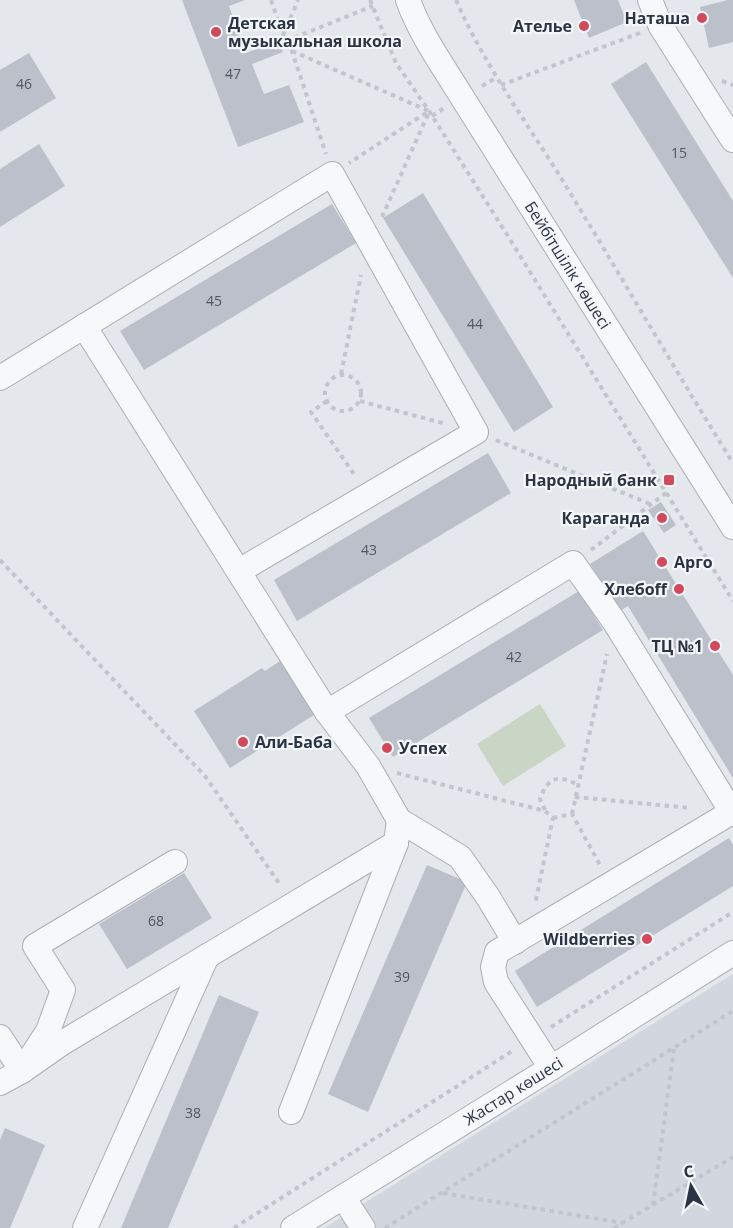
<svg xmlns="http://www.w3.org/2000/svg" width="733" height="1228" font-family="'Open Sans',sans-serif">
	<rect width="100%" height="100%" fill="#e4e7ec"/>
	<!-- built -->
	<path fill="#d2d6de" d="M733,974V1228H324Z"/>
	<!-- green -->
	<path fill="#c9d6c5" d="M540,704L566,746L503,786L477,744Z"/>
	<!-- building -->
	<g fill="#bbc0ca">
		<path d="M182,0H245L229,6L246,53L279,41L283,52L252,64L264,94L289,85L304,122L238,147Z"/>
		<path d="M574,0H618L627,22L589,38Z"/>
		<path d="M728,0H733V42L709,48L700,7Z"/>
		<path d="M29,53L56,98L0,132V70Z"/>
		<path d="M646,62L733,201V278L611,84Z"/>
		<path d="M39,144L65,186L0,227V169Z"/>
		<path d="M423,193L553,407L514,432L383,218Z"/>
		<path d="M332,204L356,243L144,370L120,331Z"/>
		<path d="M488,453L511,493L297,621L274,580Z"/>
		<path d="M661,502L676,525L664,533L648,510Z"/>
		<path d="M643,531L733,675V778L628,606L620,611L590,564Z"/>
		<path d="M579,591L603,630L393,757L369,718Z"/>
		<path d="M280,661L314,715L230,768L194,711L262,668L265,671Z"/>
		<path d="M729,838L733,845V886L537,1007L515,971Z"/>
		<path d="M427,865L467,882L368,1112L328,1094Z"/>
		<path d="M184,873L212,918L127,969L99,924Z"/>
		<path d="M219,995L259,1012L168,1228H121Z"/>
		<path d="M5,1128L45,1145L10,1228H0V1140Z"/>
	</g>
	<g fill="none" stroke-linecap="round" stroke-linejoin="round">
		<defs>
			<g id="minor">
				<path d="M408,0C420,34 443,66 462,97L733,527"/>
				<path d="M650,0L660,25L733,140"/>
				<path d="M84,326L327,712L368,766L399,820L460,857L488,897L515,942"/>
				<path d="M0,378L332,174L476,432L239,571"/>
				<path d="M327,712L573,563L614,621L733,814"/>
				<path d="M0,1037L22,1071L48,1031L63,990L35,946L175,862"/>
				<path d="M551,1068L496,982L493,967L497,952L732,812"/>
				<path d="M0,1083L22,1071L62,1043L396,843L399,820"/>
				<path d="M291,1112L396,843"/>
				<path d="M343,1197L363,1228"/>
				<path d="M85,1228L207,956"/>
				<path d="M293,1228L551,1068L733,953"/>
			</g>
		</defs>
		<!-- minor casing -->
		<use href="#minor" stroke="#a9aeb7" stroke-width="26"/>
		<!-- path -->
		<g stroke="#c2c5cb" stroke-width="4" stroke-dasharray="4.5 4.5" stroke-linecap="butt">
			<path d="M271,0L283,35L292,51L326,154"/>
			<path d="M370,0L396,63L429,111L506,233L733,601"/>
			<path d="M456,0C483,62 522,116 558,173C617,269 673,367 733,463"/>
			<path d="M283,35L298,0"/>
			<path d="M286,41L373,6"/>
			<path d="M292,51L429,111L349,163"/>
			<path d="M722,81L733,85"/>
			<path d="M501,85L640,33"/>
			<path d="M482,86L496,78"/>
			<path d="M432,116L444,108"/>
			<path d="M382,217L429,112"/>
			<path d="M341,374L361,275"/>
			<circle cx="343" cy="393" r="18"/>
			<path d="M327,401L311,412L356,477"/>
			<path d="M360,401L446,424"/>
			<path d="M496,440L650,504"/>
			<path d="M591,550L666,493"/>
			<path d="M0,560L205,776L281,886"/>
			<path d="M397,773L545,811L553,818L535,904"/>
			<path d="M575,797L691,808"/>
			<path d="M545,810L540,799C548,777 558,774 578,785"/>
			<path d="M572,814L607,654"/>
			<path d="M553,818L572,814L600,865"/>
			<path d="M551,1027L733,912"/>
			<path d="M443,1193L623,1223"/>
			<path d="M653,1205L674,1048"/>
			<path d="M234,1228L514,1050"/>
			<path d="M385,1228L733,1011"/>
			<path d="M614,1228L733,1157"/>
		</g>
		<!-- minor -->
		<use href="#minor" stroke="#f7f8fa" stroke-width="24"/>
	</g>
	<!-- markers -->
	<g fill="#d1495b" stroke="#f4f6f9" stroke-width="2">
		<circle cx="702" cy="18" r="6"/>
		<circle cx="584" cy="26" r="6"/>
		<circle cx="216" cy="32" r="6"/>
		<rect x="663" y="474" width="12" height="12" rx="3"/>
		<circle cx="662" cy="518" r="6"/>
		<circle cx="662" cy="562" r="6"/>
		<circle cx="679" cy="589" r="6"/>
		<circle cx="715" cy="646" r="6"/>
		<circle cx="243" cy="742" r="6"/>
		<circle cx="387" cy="748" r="6"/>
		<circle cx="647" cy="939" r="6"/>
	</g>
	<g text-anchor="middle" stroke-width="4.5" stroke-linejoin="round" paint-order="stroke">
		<!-- number labels -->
		<g font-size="14" fill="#4f5766">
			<text x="233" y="79">47</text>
			<text x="24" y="89">46</text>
			<text x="679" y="158">15</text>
			<text x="214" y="306">45</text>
			<text x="475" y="329">44</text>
			<text x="369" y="555">43</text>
			<text x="514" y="662">42</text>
			<text x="156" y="926">68</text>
			<text x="402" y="982">39</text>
			<text x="193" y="1118">38</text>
		</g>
		<!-- poi labels -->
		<g font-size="16" font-weight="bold" fill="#2b3445" stroke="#f4f6f9" text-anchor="end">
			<text x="690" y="24">Наташа</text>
			<text x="228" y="29" text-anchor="start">Детская<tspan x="228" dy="18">музыкальная школа</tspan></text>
			<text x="572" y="32">Ателье</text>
			<text x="657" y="486">Народный банк</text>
			<text x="650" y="524">Караганда</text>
			<text x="674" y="568" text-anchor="start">Арго</text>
			<text x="667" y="595">Хлебoff</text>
			<text x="703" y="652">ТЦ №1</text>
			<text x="255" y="748" text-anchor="start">Али-Баба</text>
			<text x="399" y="754" text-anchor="start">Успех</text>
			<text x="635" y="945">Wildberries</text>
		</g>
		<!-- street labels -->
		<g font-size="16" fill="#2b3445" stroke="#f4f6f9">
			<text transform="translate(568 265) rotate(58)" y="6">Бейбітшілік көшесі</text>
			<text transform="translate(513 1091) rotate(-32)" y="6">Жастар көшесі</text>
		</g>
	</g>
	<!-- north arrow -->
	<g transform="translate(691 1186) rotate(351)" stroke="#f4f6f9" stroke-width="4.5" paint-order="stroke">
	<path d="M0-4.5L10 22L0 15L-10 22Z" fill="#2b3445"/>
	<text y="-9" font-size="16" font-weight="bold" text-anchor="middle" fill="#2b3445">С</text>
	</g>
</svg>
